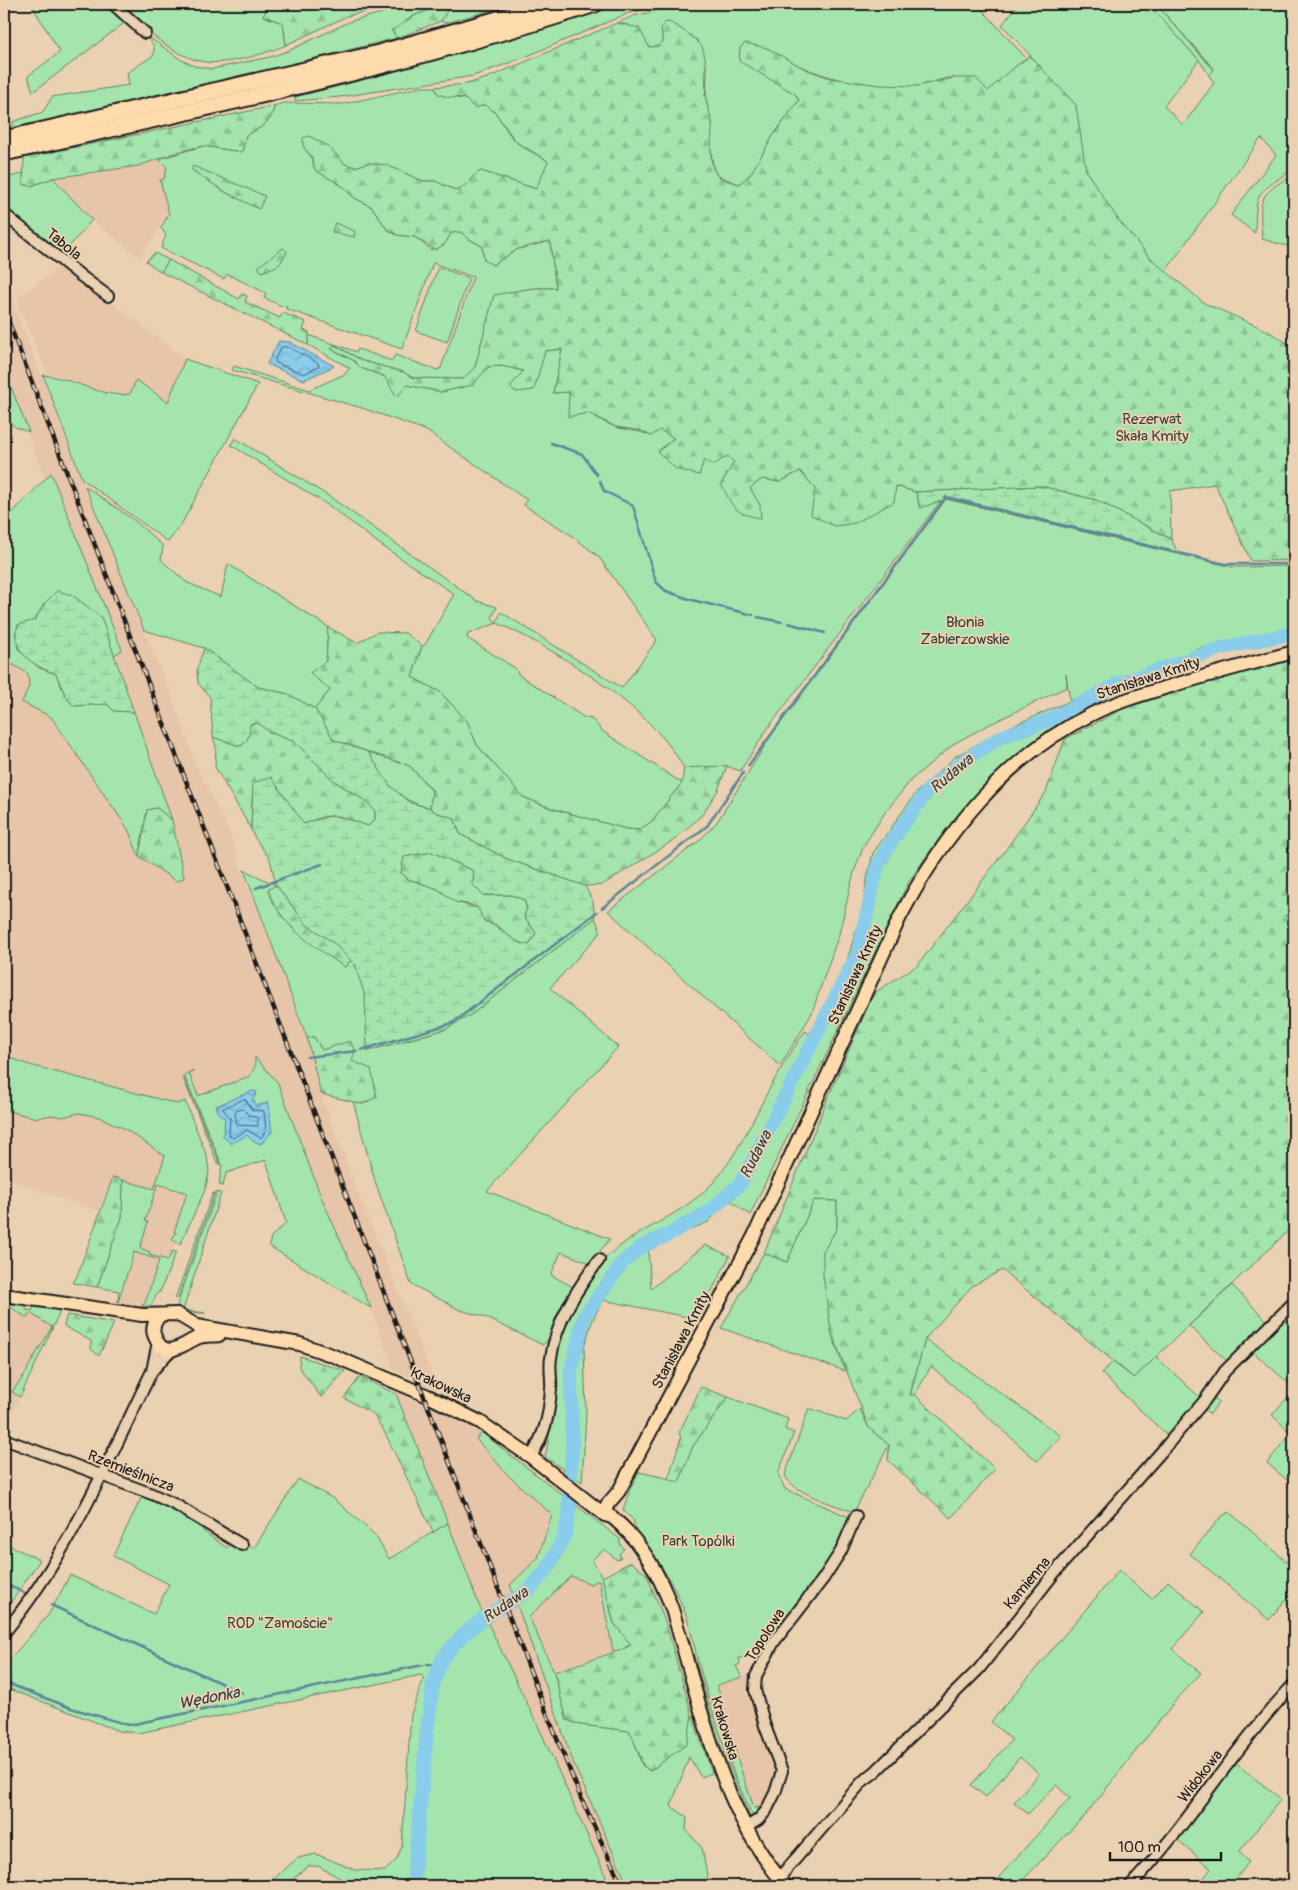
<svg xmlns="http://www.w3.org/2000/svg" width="1298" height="1890" font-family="Pangolin,sans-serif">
	<defs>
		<pattern id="forest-firs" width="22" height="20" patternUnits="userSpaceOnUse" patternTransform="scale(1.25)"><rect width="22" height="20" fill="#a4e5ad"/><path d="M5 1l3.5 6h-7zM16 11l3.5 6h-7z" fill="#8dc494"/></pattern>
		<pattern id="wetland-marsh" width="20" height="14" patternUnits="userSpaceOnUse" patternTransform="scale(1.25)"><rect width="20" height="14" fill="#a4e5ad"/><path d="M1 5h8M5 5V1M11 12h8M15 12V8" fill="none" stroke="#8dc494"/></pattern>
		<pattern id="water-waves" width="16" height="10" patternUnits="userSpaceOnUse" patternTransform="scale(1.25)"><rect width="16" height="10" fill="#89cceb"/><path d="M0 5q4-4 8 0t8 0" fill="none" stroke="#76afc9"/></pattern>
	</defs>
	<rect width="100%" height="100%" fill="#e9d1b1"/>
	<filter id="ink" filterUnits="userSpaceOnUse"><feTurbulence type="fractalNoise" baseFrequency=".02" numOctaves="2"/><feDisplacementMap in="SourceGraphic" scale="10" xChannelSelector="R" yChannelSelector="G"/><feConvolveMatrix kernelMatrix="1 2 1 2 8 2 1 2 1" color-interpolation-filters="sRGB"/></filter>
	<g filter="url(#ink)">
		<!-- built -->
		<g fill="#e6c5a9">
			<path d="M159,159L167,167L164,180H160L169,215L139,257L92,220L53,178L138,166Z"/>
			<path d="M62,265L185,359L169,402L137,380L130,394L119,396L57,376L48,375L16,299Z"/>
			<path d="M4,280L98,522L172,697L198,769L226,824L236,850L241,869L305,1030L321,1094L350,1173L438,1390L393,1369L371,1308L322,1199L278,1083L256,1057L250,1076L178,1104L26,1064L4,1055V665H14L28,674L29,686L23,702L51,717L128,829L139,856L184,878L172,820L80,556L45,479L4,370Z"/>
			<path d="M4,1110L37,1118L52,1115L63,1117L79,1113L99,1117L125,1129L165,1156L188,1190L175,1243L153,1304L149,1306L118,1302L154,1189L113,1177L99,1211L4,1178Z"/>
			<path d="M4,1308L59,1314L4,1430Z"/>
			<path d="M395,1391L448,1414L482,1433L476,1439L508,1475L552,1515L538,1558L510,1585L575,1767L628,1886H610L597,1861L540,1730L479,1605Z"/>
			<path d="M571,1576L591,1584L599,1580L613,1651L554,1672L528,1617Z"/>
			<path d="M755,1672L779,1767L773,1792L757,1816L756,1814L752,1815L724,1748L728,1747L711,1687Z"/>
		</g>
		<!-- green -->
		<g fill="#a4e5ad" stroke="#608064" fill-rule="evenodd">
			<path d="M31,4H108L127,21L33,92L28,76L60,52Z"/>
			<path d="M119,4H270L263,16L283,23L286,45C265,54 222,67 200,61C168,53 141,26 119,4Z"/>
			<path d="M417,4H439C428,13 419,12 409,19C403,23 400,27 392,30L397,38L219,82L16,129L12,122L43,112L52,97L129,85L127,73L154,55V46L146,35L180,59L194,66L212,69L270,57L290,50L351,21Z"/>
			<path d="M444,4H453L457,10L479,4H512L445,23L441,21L447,11Z"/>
			<path d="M623,4H670L629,13L520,59L473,76L340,97L295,101V97C406,70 515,39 623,4Z"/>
			<path d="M685,4H977L1026,58L988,91C978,88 962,78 952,78C941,78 929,84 918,86C868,91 808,76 767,48L799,100L773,136L750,175L739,184L718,176L714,170L710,146L712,123L706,100L707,69L697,40L688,36L680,28H661L663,43L659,46L649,47L628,25L617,23L634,16Z"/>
			<path d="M1018,4H1148L1199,60L1164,106L1183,125L1214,83L1209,75L1214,69L1156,4H1276L1280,11L1288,4H1294V172L1292,173L1290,171C1256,195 1256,190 1255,233L1231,215L1276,155L1261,138L1165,272C1139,247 1091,193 1083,159L1041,67L1002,25Z"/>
			<path d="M421,87H435L438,94C454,99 471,98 486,105C499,112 505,131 515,141C524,149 538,155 549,161L536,189L481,171C471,176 468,185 457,191L435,181H423L386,165L368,163L355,167L345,164L328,146H303L312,158L315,170L344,187L353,197L372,207L387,229L397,235L415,237L431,250L445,244L451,233L461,232L469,239L482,246L484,260L493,265L518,249L550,241L556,288H533L494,296L475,367L463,379L413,378L403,372L363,361L335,345L331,349L353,360L361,368L407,385L441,392L472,385L488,367L502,366L523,371L511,388L545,351L562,349L553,393L569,392C583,408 596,420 616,427C628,431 640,430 651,436L660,430L675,437L658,451L699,475L704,460L728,456L735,462L721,484L760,505L749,488L762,479L780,482L800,471L815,488L895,486L916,492L920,508L942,499L768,728L740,771L727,766L684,768C678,758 672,748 664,739C627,695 550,646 497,623L468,634L467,638L515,668L519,675L585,718L592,719L602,731L682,783L651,822L639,830L626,829L550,808L523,797L477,745L467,721L440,692L412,677L422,646L425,645L454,594L378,543L331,507L231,445L235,438L330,497L477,601L497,607L492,617L496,623L501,612L622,688L657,640L599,557L571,535L524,505L527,500L425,430L365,409L232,370L234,366L309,390L345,374L350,368L308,345V335L357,352L358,349L392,361L395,355L437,370L441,368L473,277L433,263L402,349L286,309L287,305L284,307L264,298L266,293L227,274L224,279L161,248L166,235L161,228L169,214L160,180L164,179L167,167L159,159L203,146L242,152L246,135C259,129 273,122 274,106L284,103L343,104ZM192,170L264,196V197L258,208L225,192Z"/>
			<path d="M24,173L23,184L31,186L53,178L92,220L61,256L4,209V174L10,177Z"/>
			<path d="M1286,179L1294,181V248L1262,239C1261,206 1254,197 1286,179Z"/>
			<path d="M155,253L169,260L161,272L146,261Z"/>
			<path d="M438,267L469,278L447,342L416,331Z"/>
			<path d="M185,359L258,384L182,523L168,542L82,479L43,375C71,377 104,399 130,394L136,380L168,402Z"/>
			<path d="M4,370L29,432L15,427L4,418Z"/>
			<path d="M51,473L122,650L114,655L101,617L44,604L35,620L15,633L18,649L39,668L56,674L66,697L74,706L107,704L114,711L134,712L172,820L157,808L147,810L139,856L128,829L51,717L22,702L29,686L28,674L14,665H4V516L6,518L11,514Z"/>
			<path d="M85,486L135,521L163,546L161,560L186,582L221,597L228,564L328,627L326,661L330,690L315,709L288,694L258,687L204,648L144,630Z"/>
			<path d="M946,499L1233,567L1294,566V627L1201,648L1070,701L1074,714C1005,754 952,817 908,883L750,1215L730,1200L708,1222L648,1248L651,1289L705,1245L730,1256L697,1319L603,1300L592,1321L584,1348L586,1414L582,1482L545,1457C554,1421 551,1386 558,1352C563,1329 573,1306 584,1285C612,1234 675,1224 713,1183C738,1154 753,1119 771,1086C781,1067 793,1049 805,1031L812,1035L842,977L863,908L866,883L873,853L916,793L956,756L1003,730L1070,701L1066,674L1067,687L990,724L955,743L912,779L886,811L864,845L854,872L839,934L811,1015L780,1066L608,911L699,841L717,822L771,736Z"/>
			<path d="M368,752L410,766L432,791L430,808C393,799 387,782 368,752Z"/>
			<path d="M244,870L276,885L268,890L292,928L345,967L351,960C371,981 365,1024 368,1051L446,1029L472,1014L595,918L601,932L550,988L618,1047L487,1191L610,1239L590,1263L561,1252L551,1275L573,1287L554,1332L543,1345L485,1317L460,1310L411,1284L375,1181L353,1101L363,1104L376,1097L322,1050L314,1037L307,1038Z"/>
			<path d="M4,1055L26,1064L178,1104L185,1101L207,1156L209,1172L205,1190L180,1245L172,1239L176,1233L174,1232L187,1193L158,1184L145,1221L148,1222L140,1248L150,1252L149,1255L168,1260L172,1251L176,1252L160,1292H158L151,1306H141L145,1303L159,1260L134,1252L118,1302L119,1291L97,1287L122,1217L123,1180L154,1189L165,1156L125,1129L99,1117L79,1113L63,1117L52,1115L37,1118L4,1110Z"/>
			<path d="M255,1057L278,1083L322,1199L371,1308L269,1246L271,1237L286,1223L266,1160L226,1173L223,1186L219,1185L222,1165L184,1075L194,1070L189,1073L198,1096L250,1076L255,1066Z"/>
			<path d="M183,1077L221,1165L217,1162Z"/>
			<path d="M215,1192L178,1298L175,1299L212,1195Z"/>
			<path d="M217,1192L221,1193L183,1310L205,1313L181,1312L177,1309V1305Z"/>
			<path d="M814,1200L837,1201V1228L823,1252L831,1331L845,1371L721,1328L764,1253L787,1262Z"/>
			<path d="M1232,1285L1269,1323L1229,1363L1189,1326Z"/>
			<path d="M4,1301L27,1305L26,1310L32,1311L34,1306L59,1309V1314L20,1397L12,1392L28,1370L27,1369L52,1327L30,1313L27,1318L12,1308L4,1307Z"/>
			<path d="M1282,1318L1294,1329V1388L1250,1349Z"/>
			<path d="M925,1339L1061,1436L1037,1461L931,1366L915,1395L910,1396Z"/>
			<path d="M1156,1357L1205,1402L1211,1396L1219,1402L1210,1414L1202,1408L1173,1441L1101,1373L1113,1362L1134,1378Z"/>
			<path d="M1294,1390V1486L1267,1463L1291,1433L1272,1415Z"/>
			<path d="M728,1397L788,1419L785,1429L794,1433L778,1474L785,1489L851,1518L827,1564L770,1636L759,1656L739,1658L740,1664L736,1666L742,1677L717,1685L740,1767L754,1808L763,1807L757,1816L752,1815C731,1771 717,1726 703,1679C697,1661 694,1642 689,1624C679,1592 656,1554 634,1529V1521L623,1510L630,1489L639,1472L679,1481L693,1446Z"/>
			<path d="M809,1408L846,1421L860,1409L869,1428L889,1445L854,1512C836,1505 792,1493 785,1475Z"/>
			<path d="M482,1433L620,1539V1544L624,1549L619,1554L621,1558L617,1560L604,1549L592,1560L602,1577L614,1623L631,1644L621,1650L613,1651L599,1580L591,1584L571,1576L529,1617L554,1672L567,1720L581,1725L631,1731L642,1765L650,1771L686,1744L692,1715L712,1773L701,1777L689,1757L671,1806L687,1817L686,1830L702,1848L709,1886H628L575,1767L510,1585L538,1558L552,1515L508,1475L476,1439Z"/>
			<path d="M298,1479L334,1499L375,1535L389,1559L448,1523L479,1605L540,1730L610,1886H354L318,1866H308L285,1886H265L298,1858L316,1854L355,1870L385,1871L397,1859L402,1846L411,1714L424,1678L421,1675L138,1733L119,1731L4,1687V1666L49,1614L70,1575L154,1614L169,1584L113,1556L143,1494L170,1505L206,1527L203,1531L227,1548L231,1543L244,1542L254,1548Z"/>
			<path d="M1229,1512L1294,1568V1609L1285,1601L1269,1620L1190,1554L1221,1517Z"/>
			<path d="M4,1543L40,1560L4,1612Z"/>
			<path d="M1119,1570L1152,1599L1168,1581L1204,1612L1172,1649L1201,1673L1176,1700L1087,1813L1017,1886H991L1070,1798L1056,1785L1028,1814L1014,1802L1039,1774L1020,1757L986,1797L971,1785L1012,1740L991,1722Z"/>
			<path d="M689,1639L721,1746L750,1817L747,1816C720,1761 700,1700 689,1639Z"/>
			<path d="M1235,1763L1281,1799L1239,1852L1249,1862L1230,1886H1197L1211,1869L1176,1838Z"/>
		</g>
		<!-- forest -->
		<g fill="url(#forest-firs)" stroke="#608064">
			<path d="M270,4H398L347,16L286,45L283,23L263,16Z"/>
			<path d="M439,4H444L447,11L441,21L397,38L391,30C400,27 402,24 409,19C419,12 428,13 439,4Z"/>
			<path d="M1148,4H1156L1214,70L1209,75L1199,60Z"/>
			<path d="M669,22C676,25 700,41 702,47C709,64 704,82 706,100C707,108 711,115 712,123C713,137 706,165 718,176C722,180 733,182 739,184L750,175L773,136L799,100L795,94L739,61L740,48L745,43L767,48L805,69L830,78L880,85L918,86L953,78H976L988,91L1008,72L1030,56L1076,105L1086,171L1117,218L1150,258L1204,303L1266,330L1294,347V560L1251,561L1215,484L1170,491L1171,539L1096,500L1041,486L916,492L896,486L894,502L855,523L835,526L811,515L815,488L800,471L780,482L762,479L750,488L760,505L761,518C733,514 733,506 721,484L734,462L728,456L713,465L704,460L699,475L676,469L658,452L674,438L660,430L651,436L642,431L616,427L588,413L568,417L569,392L553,393L562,349L545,351L534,390L516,392L510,387L523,371L502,366L488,367L473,385L441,392L407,385L397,397L384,376L361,368L353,360L331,349L334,345L363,361L403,372L413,378L463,379L475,367L494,295L533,288H556L550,241L518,249L493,265L484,260L482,246L469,239L461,232L451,233L445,244L435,250L415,237L397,235L387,229L372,207L353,197L344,187L315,170L312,158L303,146V138L309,136L328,146L345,164L355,167L368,163L386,165L423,181H435L457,191C467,186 471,176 481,171L536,189L548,161L516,142L495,112L485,105L475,108L464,98L448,97L438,94L435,87L467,84L487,78L617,23L639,28L649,47L659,46L663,42L661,28L664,23Z"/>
			<path d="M274,106C273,122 259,129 246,135L242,152L203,146L184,150L138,166L53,178L31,186L23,184L24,158Z"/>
			<path d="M193,166L265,196L259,209L225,192L192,170Z"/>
			<path d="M335,223L355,231L354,237L332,232Z"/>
			<path d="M283,248L287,252L279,265L262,272L258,267Z"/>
			<path d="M169,260L239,299L242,294L247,296L245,302L280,318L283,313L306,322L303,330L309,332L308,345L161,272Z"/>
			<path d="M328,627L357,643L377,632L405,633L422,646L412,677L440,692L467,721L477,745L523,797L550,808L626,829L639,830L651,822L682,783L684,768L727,766L718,790L702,815L674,840L602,885L585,886L507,859L460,834L454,818L437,813L430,808L432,790L410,766L334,740L315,709L330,690L310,673L326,661Z"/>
			<path d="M1294,658V1225L1134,1378L1002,1270L972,1286L925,1339L910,1395H915L995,1469L951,1518L888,1460L889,1445L869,1428L831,1331L823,1275V1252L837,1228V1201L814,1200L787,1262L764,1253L827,1100L874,993L918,965L1007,848L1046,792L1065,739L1127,707L1216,679Z"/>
			<path d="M258,723L269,732L295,742L333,780L367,802L375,811V820L368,826C337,815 335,811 304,824L253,783L251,829L215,767L216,746L213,737L240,746L250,724Z"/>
			<path d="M157,808L172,820L184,878L176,881L139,856L147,810Z"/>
			<path d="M432,852L474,871L483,895H512L524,900L527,908L524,917L536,933L529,945L517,943L495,924L484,921L471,905L455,902L438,889L408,879L401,873L403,857Z"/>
			<path d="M276,885L306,924L334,943L351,960L345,967C315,947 280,926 268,890Z"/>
			<path d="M314,1037L322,1050L350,1041L355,1050L352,1061L371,1069L377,1097L362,1104L321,1094L307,1038Z"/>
			<path d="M113,1177L123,1180L122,1217L97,1287L73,1283L77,1276Z"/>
			<path d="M67,1315L114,1323L99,1356L91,1349V1341L64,1326Z"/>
			<path d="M300,1356L345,1371L321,1397L299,1367Z"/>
			<path d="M360,1377L396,1394L448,1523L433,1532L384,1431L373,1414L344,1398Z"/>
			<path d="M701,1387L728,1397L693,1446L679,1482L668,1479L681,1438L679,1433Z"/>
			<path d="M631,1562L647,1575L666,1624L692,1715L687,1744L650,1771L643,1765L630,1731L581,1725L567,1720L554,1672L621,1650L631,1645L614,1623L602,1577Z"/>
		</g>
		<!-- wetland -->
		<g fill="url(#wetland-marsh)" stroke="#608064" fill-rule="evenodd">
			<path d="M1041,486L1096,500L1171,539L1177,551L1173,553L947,499L920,508L916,492Z"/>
			<path d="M57,591L72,595L101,617L134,712L114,711L107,704L74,706L66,697L56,674C35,667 8,650 18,625L35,620L44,604Z"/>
			<path d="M204,648L258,687L288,694L315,709L334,740L368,752L390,786L411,803L430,808L437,813L454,818L460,834L507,859L585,886L593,902L595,918L472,1014L446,1029L367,1051L365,996L355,965L334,943L306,924L276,885L270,859L255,838L251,829L253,783L271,777L304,824C336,812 336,815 368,826L375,820V811L367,802L333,780L295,742L269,732L258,723L250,724C250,733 249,741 240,746L213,737L210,697L198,683L197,669ZM432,852L474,871L473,885L483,895H512L524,900L527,908L524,916L536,933L529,945C510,943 503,926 484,921L478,908L455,902L438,889L408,879L401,873L404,857Z"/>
		</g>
		<!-- water -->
		<g fill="url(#water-waves)" stroke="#5d8698">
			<path d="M279,341L290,342L334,366L304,380L267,364Z"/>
			<path d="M252,1091L257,1092L252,1101L255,1102V1106L268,1103L272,1132L261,1144L253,1141L247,1135L231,1144L223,1136L225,1119L219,1114L216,1106Z"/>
		</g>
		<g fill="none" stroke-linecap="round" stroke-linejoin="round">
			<!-- shore -->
			<g stroke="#48626f" stroke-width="1">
				<path d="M282,347H288L318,363L319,366L304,374L276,363L275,359Z"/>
				<path d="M245,1099L252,1110L264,1111L266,1130L261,1138L247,1130L233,1138L229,1135L230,1118L223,1109Z"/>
				<path d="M243,1109L249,1115L258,1118V1126L237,1125L235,1112Z"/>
			</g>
			<!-- stream -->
			<g stroke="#5d8698" stroke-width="2.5">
				<path d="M551,443L582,454L597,475"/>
				<path d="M600,481L604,491L632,505L634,509L656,582L666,591L692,600L753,615"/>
				<path d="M758,617L782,622"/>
				<path d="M788,623L825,633"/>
				<path d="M748,766L946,497L1225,564H1294"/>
				<path d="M256,888L322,864"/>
				<path d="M602,908L707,826L743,773"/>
				<path d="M361,1050L453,1023L597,912"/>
				<path d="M307,1057L357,1051"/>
				<path d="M4,1583L24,1593"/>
				<path d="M51,1605L242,1693"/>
				<path d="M427,1664L439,1665"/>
				<path d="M4,1682L71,1708L129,1725L423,1665"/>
			</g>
			<!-- river -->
			<path stroke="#89cceb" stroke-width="14" d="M413,1886L427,1731L433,1684L442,1659L462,1636L485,1617L528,1591L547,1569L564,1537L569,1515L572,1442L571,1370L584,1317L623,1262L641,1247L668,1235L711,1210L741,1183L858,953L878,865L891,842L928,790L966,759L1001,737L1047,721L1120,683L1222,648L1294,633"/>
			<defs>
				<g id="minor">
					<path d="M113,4L145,33"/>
					<path d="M4,214L81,276L108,296"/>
					<path d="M153,1370L168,1353L174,1350"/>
					<path d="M4,1439L152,1494L176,1505L242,1545"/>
					<path d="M531,1457C545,1433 549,1417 551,1389C552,1379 549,1368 551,1358C556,1321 577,1289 599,1260"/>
					<path d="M4,1633C68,1556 108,1461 152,1371L158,1342"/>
					<path d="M745,1828L758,1820L766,1811L775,1793L782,1771L765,1726L755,1690L756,1676L774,1642L823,1579L841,1551L856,1516"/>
					<path d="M779,1878L863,1781L875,1772L979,1669L1056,1571L1162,1451L1205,1400L1225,1371L1294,1302"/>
					<path d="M1130,1886C1190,1823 1234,1747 1294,1684"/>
				</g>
				<g id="major">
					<path d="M4,1295L142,1315L177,1314L197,1326L300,1344L334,1356L428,1396L480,1422L531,1457L605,1515L612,1517C641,1541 659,1573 672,1609C701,1704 719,1809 786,1886"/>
					<path d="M160,1315C154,1322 151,1329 155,1337C166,1363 185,1342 199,1337C205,1335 213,1336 219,1335"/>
					<path d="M605,1515L607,1505L619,1491L754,1236L900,917C943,835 1007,755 1092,714C1120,700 1151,692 1181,683C1219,672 1256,662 1294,652"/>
				</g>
				<g id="highway">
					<path d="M4,139L379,53L550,4"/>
					<path d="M4,153C202,109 401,67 595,4"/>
				</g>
			</defs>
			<!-- minor casing -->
			<use href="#minor" stroke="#1c1c1c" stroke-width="14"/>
			<!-- major casing -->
			<use href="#major" stroke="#1c1c1c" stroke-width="16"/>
			<!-- highway casing -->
			<use href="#highway" stroke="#1c1c1c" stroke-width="19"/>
			<!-- minor -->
			<use href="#minor" stroke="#e9d1b1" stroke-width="10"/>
			<!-- major -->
			<use href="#major" stroke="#fedbac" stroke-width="12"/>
			<!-- highway -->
			<use href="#highway" stroke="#fedbac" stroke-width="15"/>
			<defs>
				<path id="rail" d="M4,310L543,1704L581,1798L622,1886"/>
			</defs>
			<!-- rail casing -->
			<use href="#rail" stroke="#1c1c1c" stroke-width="4.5"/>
			<!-- rail -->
			<use href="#rail" stroke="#e9d1b1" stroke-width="2.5" stroke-dasharray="8" stroke-linecap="butt"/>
		</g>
	</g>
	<g text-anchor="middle" stroke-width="4" stroke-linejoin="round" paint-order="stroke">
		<!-- street labels -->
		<g font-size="15" fill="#1c1c1c" stroke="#e9d1b1">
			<text transform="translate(64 244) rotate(39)" y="5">Tabola</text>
			<text transform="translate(1148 678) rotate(-18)" y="5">Stanisława Kmity</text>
			<text transform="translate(855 975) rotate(-65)" y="5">Stanisława Kmity</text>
			<text transform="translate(681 1340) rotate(-62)" y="5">Stanisława Kmity</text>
			<text transform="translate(441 1385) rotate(25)" y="5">Krakowska</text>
			<text transform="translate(131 1471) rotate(21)" y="5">Rzemieślnicza</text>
			<text transform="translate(1027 1583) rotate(-50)" y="5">Kamienna</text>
			<text transform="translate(765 1635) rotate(-57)" y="5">Topolowa</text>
			<text transform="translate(725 1728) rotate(73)" y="5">Krakowska</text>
			<text transform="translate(1200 1776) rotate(-52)" y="5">Widokowa</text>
		</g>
		<!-- park labels -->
		<g font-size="15" fill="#374439" stroke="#e9d1b1">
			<text x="1152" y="424">Rezerwat<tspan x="1152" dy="17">Skała Kmity</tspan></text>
			<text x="965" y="627">Błonia<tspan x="965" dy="17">Zabierzowskie</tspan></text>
			<text x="698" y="1546">Park Topólki</text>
			<text x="280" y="1628">ROD "Zamoście"</text>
		</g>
		<!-- water labels -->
		<g font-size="16" font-style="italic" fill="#323f45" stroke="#e9d1b1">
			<text transform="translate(951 773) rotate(-40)" y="6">Rudawa</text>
			<text transform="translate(755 1154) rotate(-63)" y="6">Rudawa</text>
			<text transform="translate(505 1604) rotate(-34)" y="6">Rudawa</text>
			<text transform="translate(209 1697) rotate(-11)" y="6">Wędonka</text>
		</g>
	</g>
	<!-- margin -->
	<rect width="1298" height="1890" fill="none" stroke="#e9d1b1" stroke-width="20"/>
	<rect x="10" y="10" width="1278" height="1870" fill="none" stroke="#1c1c1c" stroke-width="2" filter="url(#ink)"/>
	<!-- scale -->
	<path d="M1110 1852v8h111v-8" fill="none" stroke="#1c1c1c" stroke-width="2.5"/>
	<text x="1118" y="1852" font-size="15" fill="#1c1c1c" stroke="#e9d1b1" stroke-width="4" paint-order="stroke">100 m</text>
</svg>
